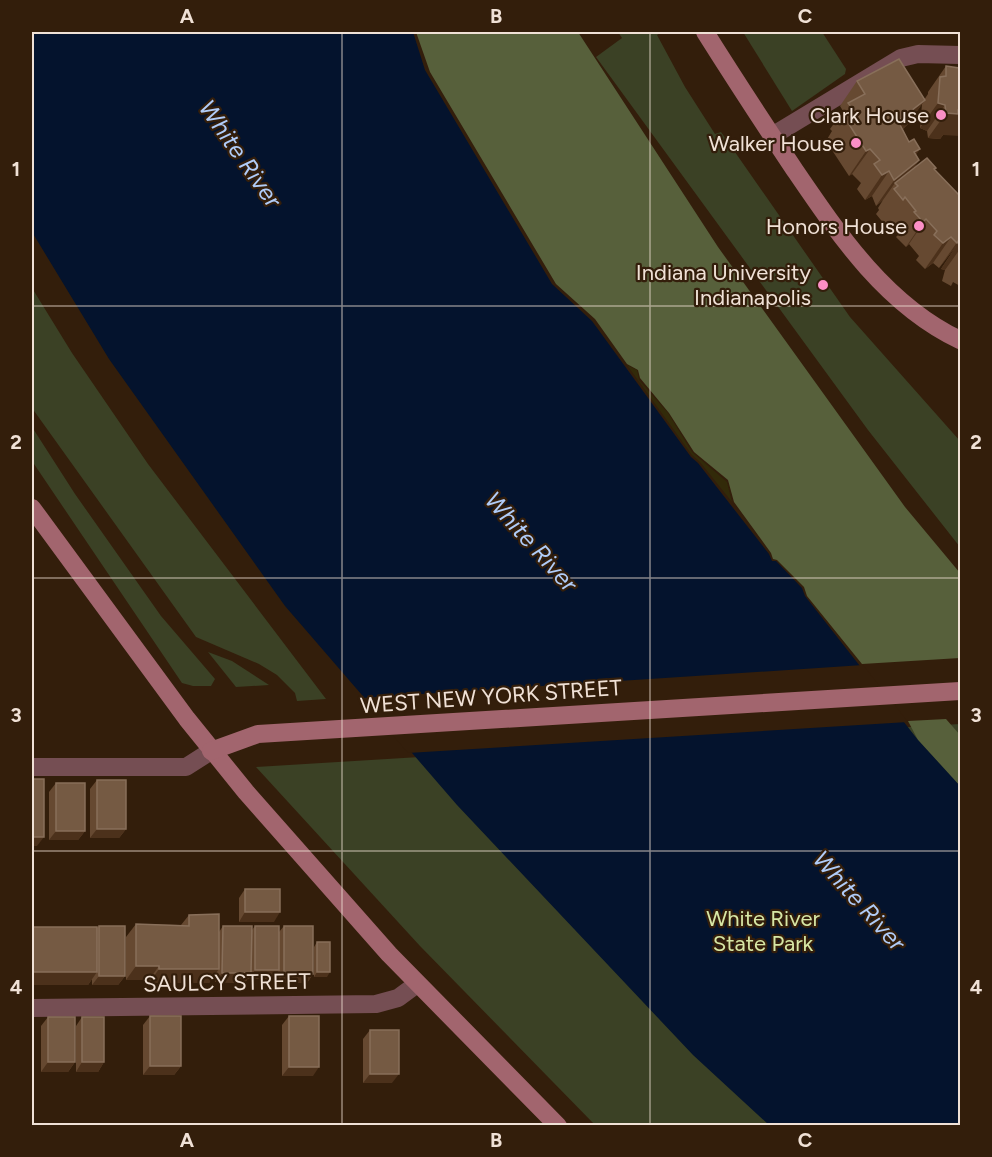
<svg xmlns="http://www.w3.org/2000/svg" width="992" height="1157" font-family="Figtree,sans-serif">
	<rect width="100%" height="100%" fill="#331e0b"/>
	<!-- green -->
	<g fill="#3b4125">
		<path d="M618,32H662L657,35L685,87L715,134L721,132L850,317L960,441V547L868,430L596,57L622,38Z"/>
		<path d="M743,32H822L846,69L845,74L792,111Z"/>
		<path d="M32,288L72,353L148,464L326,699L297,701L295,693L277,675L259,664L196,637L32,408Z"/>
		<path d="M32,427L75,494L161,616L215,679L211,686H193L182,683L32,461Z"/>
		<path d="M208,652L232,661L269,685L236,687Z"/>
		<path d="M960,724V1125H595L420,946L256,767Z"/>
	</g>
	<!-- forest -->
	<g fill="#57603b">
		<path d="M416,32H578L718,247L905,507L960,573V658L862,664L807,596L804,587L777,560L773,559L771,553L734,502L728,480L694,452L669,413L640,378L638,370L627,364L595,319L556,284L430,72Z"/>
		<path d="M946,719L960,735V786L918,740L908,721Z"/>
	</g>
	<!-- sand -->
	<path fill="#322a09" d="M627,365L637,370L639,380L668,413L692,452L727,482L732,502L700,462L692,455Z"/>
	<!-- water -->
	<path fill="#04132d" d="M32,32H413L425,70L552,284L592,321L691,457L698,463L769,554L772,561H776L802,588L805,596L918,740L960,786V1125H769L693,1055L457,805L285,606L109,359L32,232Z"/>
	<!-- pier -->
	<path fill="#331e0b" d="M863,665L908,722L408,753L361,698Z"/>
	<g fill="none" stroke-linecap="round" stroke-linejoin="round">
		<!-- street -->
		<g stroke="#754e53" stroke-width="18">
			<path d="M772,136L901,58L918,54L960,55"/>
			<path d="M32,767H186L211,751"/>
			<path d="M32,1008L376,1004L398,998L417,984"/>
		</g>
		<!-- secondary -->
		<g stroke="#a2656e" stroke-width="18">
			<path d="M705,32C734,78 764,124 794,169C839,235 886,305 960,340"/>
			<path d="M32,508L187,719L246,792L389,954L558,1126"/>
			<path d="M211,751L258,734L960,691"/>
		</g>
	</g>
	<!-- wall -->
	<g fill="#664931">
		<path d="M946,66L959,68L943,135L940,139L928,138L927,131L920,128L922,104L907,125L903,129L909,142L920,149L916,154L919,160L914,168H936L934,170L960,196V286L953,282L951,286L942,281L945,270L941,269L957,245L939,268L933,263L925,269L916,260L919,256L909,244L906,247L896,237L898,235L887,222L885,225L876,214L879,210L878,208L883,200L876,206L872,196L865,200L857,189L861,183L852,174L849,176L826,141L832,131L830,129L843,111L840,106L857,81L924,100L928,94V92Z"/>
		<path d="M97,780L126,829L119,838H90V789Z"/>
		<path d="M56,783L85,831L78,840H49V792Z"/>
		<path d="M245,889L274,922H239V898Z"/>
		<path d="M189,915L219,932L223,926L252,930L255,926L279,932L284,926L313,974L307,983H277V973L273,979H248V978L245,983L215,982L216,973L209,983H149V980H126V937L136,924L181,925Z"/>
		<path d="M99,926L125,976L118,985H92V979L88,985H32Z"/>
		<path d="M317,942L327,977H314V947Z"/>
		<path d="M150,1016L181,1066L174,1075H143V1025Z"/>
		<path d="M289,1016L313,1076H282V1025Z"/>
		<path d="M48,1017L75,1062L68,1072H41V1026Z"/>
		<path d="M82,1017L104,1062L98,1072H76V1026Z"/>
		<path d="M370,1030L392,1083H363V1039Z"/>
	</g>
	<!-- shaded-wall -->
	<g fill="#4c311b">
		<path d="M925,100L907,125L881,146L898,121Z"/>
		<path d="M938,103L945,105L927,131L920,128Z"/>
		<path d="M958,110H960V136L943,135L940,139L928,138L946,113Z"/>
		<path d="M870,149L852,174L849,176L866,151Z"/>
		<path d="M920,149L903,173L919,160L902,186H898L895,183L883,200L876,206L914,152Z"/>
		<path d="M889,171L872,196L865,200L882,175Z"/>
		<path d="M926,219L909,244L906,247L923,222Z"/>
		<path d="M951,237L933,263L925,269L943,243Z"/>
		<path d="M960,238V249L945,270L941,269L957,245L939,268Z"/>
		<path d="M97,829H126L119,838H90Z"/>
		<path d="M56,831H85L78,840H49Z"/>
		<path d="M32,837H44L37,846H32Z"/>
		<path d="M245,912H280L274,922H239Z"/>
		<path d="M136,966H159L149,980H126Z"/>
		<path d="M159,969H219L209,983H149Z"/>
		<path d="M255,970H279L273,979H248Z"/>
		<path d="M32,972H97L88,985H32Z"/>
		<path d="M317,972H330L327,977H314Z"/>
		<path d="M222,973H251L245,983L215,982Z"/>
		<path d="M284,974H313L307,983H277Z"/>
		<path d="M99,976H125L118,985H92Z"/>
		<path d="M48,1062H75L68,1072H41Z"/>
		<path d="M82,1062H104L98,1072H76Z"/>
		<path d="M150,1066H181L174,1075H143Z"/>
		<path d="M289,1067H319L313,1076H282Z"/>
		<path d="M370,1074H399L392,1083H363Z"/>
	</g>
	<!-- building -->
	<g fill="#755a43" stroke="#886f5a" stroke-width="1.5">
		<path d="M899,59L925,100L898,121L909,142L914,139L920,149L914,152L919,160L894,180L889,171L882,175L874,164L880,160L870,149L866,151L843,115L852,108L848,103L865,94L857,81Z"/>
		<path d="M946,66L959,68V73H960V110H958V114L946,113L945,105L938,103L940,77L946,76Z"/>
		<path d="M927,158L936,168L934,169L960,196V238L957,243L951,237L943,243L934,235L937,231L926,219L923,222L914,212L916,211L905,197L903,200L894,189L898,186L895,183Z"/>
		<rect x="32" y="779" width="12" height="58"/>
		<rect x="97" y="780" width="29" height="49"/>
		<rect x="56" y="783" width="29" height="48"/>
		<rect x="245" y="889" width="35" height="23"/>
		<path d="M219,914V969H159V966H136V924L189,926V915Z"/>
		<rect x="99" y="926" width="26" height="50"/>
		<path d="M223,926H252L251,973H222Z"/>
		<rect x="255" y="926" width="24" height="44"/>
		<rect x="284" y="926" width="29" height="48"/>
		<rect x="32" y="927" width="65" height="45"/>
		<rect x="317" y="942" width="13" height="30"/>
		<rect x="150" y="1016" width="31" height="50"/>
		<rect x="289" y="1016" width="30" height="51"/>
		<rect x="48" y="1017" width="27" height="45"/>
		<rect x="82" y="1017" width="22" height="45"/>
		<rect x="370" y="1030" width="29" height="44"/>
	</g>
	<!-- grid -->
	<path fill="none" stroke="#f0e1d6" stroke-width="1.5" stroke-opacity="0.55" d="M342,32V1126M650,32V1126M32,306H960M32,578H960M32,851H960"/>
	<!-- markers -->
	<g fill="#fb8fc5" stroke="#331e0b" stroke-width="2">
		<circle cx="941" cy="115" r="6"/>
		<circle cx="856" cy="143" r="6"/>
		<circle cx="919" cy="226" r="6"/>
		<circle cx="823" cy="285" r="6"/>
	</g>
	<g text-anchor="middle" stroke-width="4.5" stroke-linejoin="round" paint-order="stroke">
		<!-- poi labels -->
		<g font-size="22" fill="#f0e1d6" stroke="#331e0b" text-anchor="end">
			<text x="929" y="123">Clark House</text>
			<text x="844" y="151">Walker House</text>
			<text x="907" y="234">Honors House</text>
			<text x="811" y="280">Indiana University<tspan x="811" dy="25">Indianapolis</tspan></text>
		</g>
		<!-- street labels -->
		<g font-size="22" fill="#f0e1d6" stroke="#331e0b">
			<text transform="translate(491 696) rotate(-4)" y="8">WEST NEW YORK STREET</text>
			<text transform="translate(227 982) rotate(-1)" y="8">SAULCY STREET</text>
		</g>
		<!-- park labels -->
		<g font-size="22" fill="#d7e7a6" stroke="#331e0b">
			<text x="763" y="926">White River<tspan x="763" dy="25">State Park</tspan></text>
		</g>
		<!-- water labels -->
		<g font-size="24" font-style="italic" fill="#b0ccf8" stroke="#331e0b">
			<text transform="translate(240 154) rotate(55)" y="8">White River</text>
			<text transform="translate(531 542) rotate(48)" y="8">White River</text>
			<text transform="translate(859 901) rotate(48)" y="8">White River</text>
		</g>
	</g>
	<!-- border -->
	<rect width="992" height="1157" fill="none" stroke="#331e0b" stroke-width="66"/>
	<rect x="33" y="33" width="926" height="1091" fill="none" stroke="#f0e1d6" stroke-width="2"/>
	<g font-size="20" text-anchor="middle" font-weight="bold" fill="#f0e1d6">
		<text x="187" y="23">A</text>
		<text x="496" y="23">B</text>
		<text x="805" y="23">C</text>
		<text x="16" y="176">1</text>
		<text x="976" y="176">1</text>
		<text x="16" y="449">2</text>
		<text x="976" y="449">2</text>
		<text x="16" y="722">3</text>
		<text x="976" y="722">3</text>
		<text x="16" y="994">4</text>
		<text x="976" y="994">4</text>
		<text x="187" y="1147">A</text>
		<text x="496" y="1147">B</text>
		<text x="805" y="1147">C</text>
	</g>
</svg>
